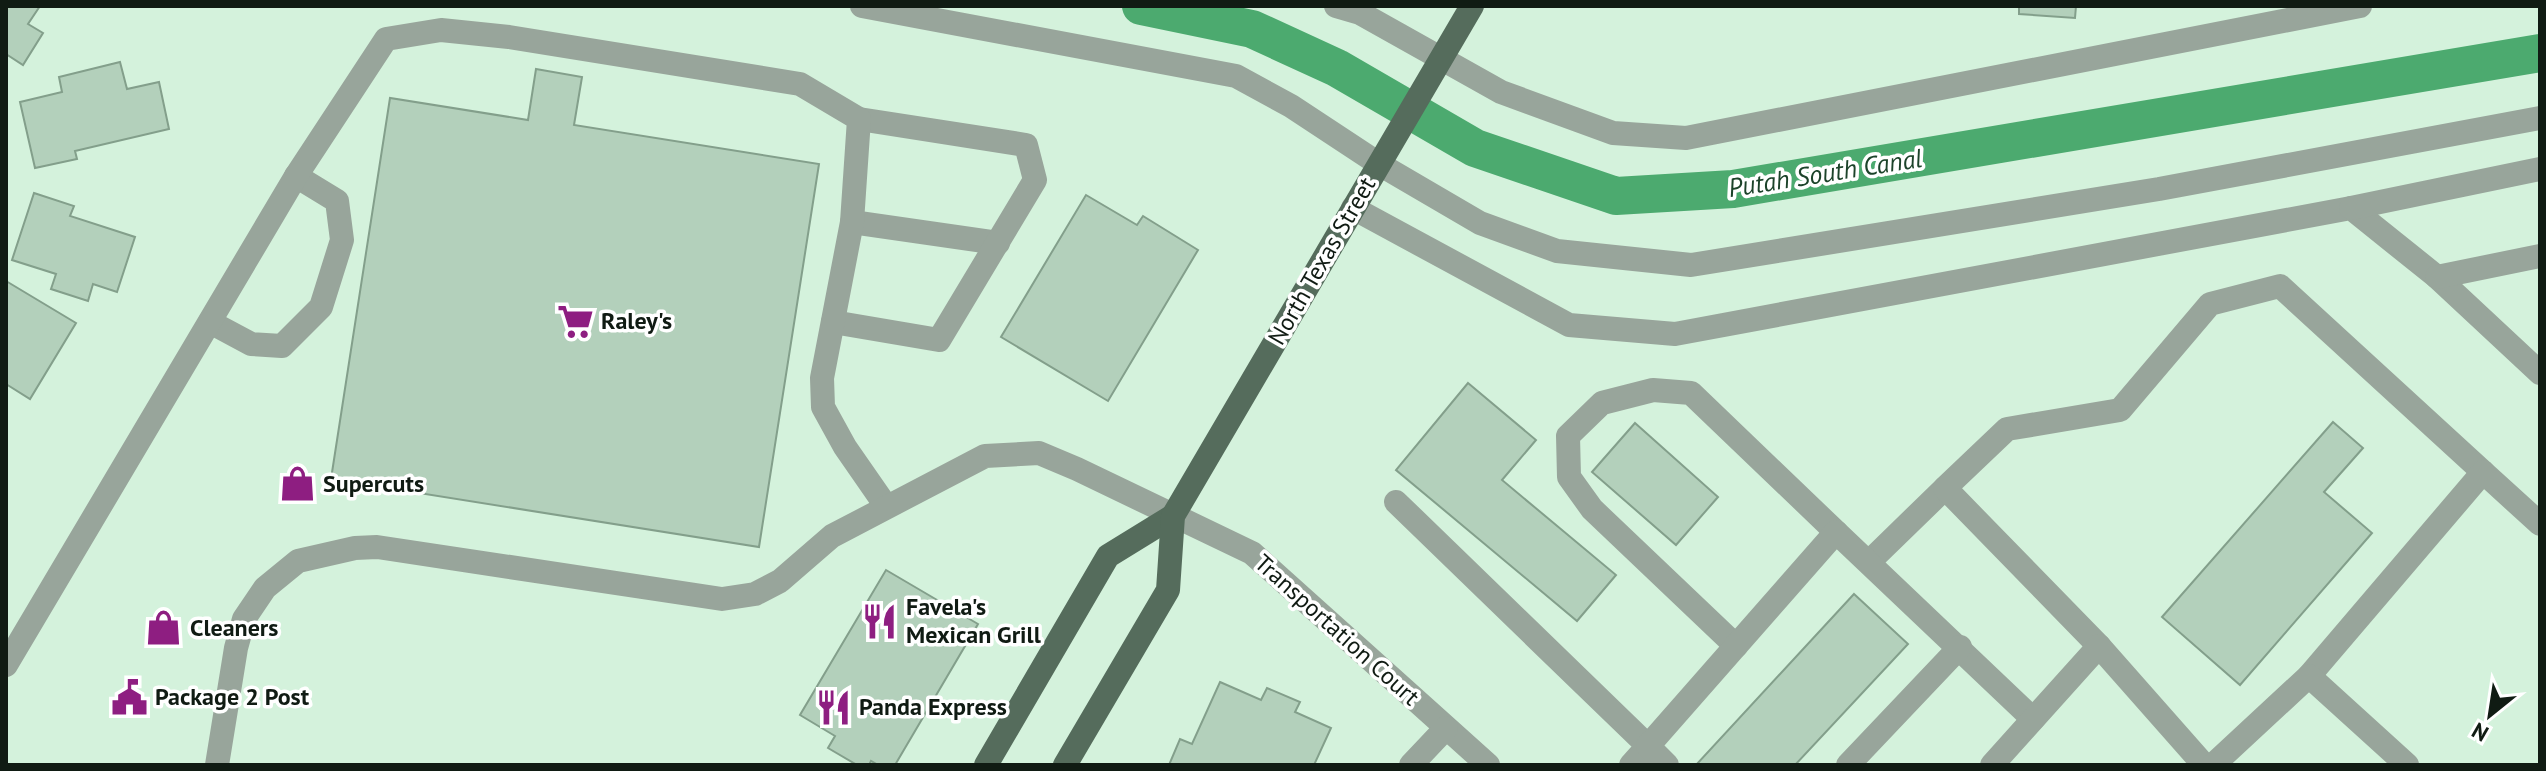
<svg xmlns="http://www.w3.org/2000/svg" width="2546" height="771" font-family="'PT Sans',sans-serif">
	<rect width="100%" height="100%" fill="#d4f2dc"/>
	<g fill="none" stroke-linecap="round" stroke-linejoin="round">
		<!-- canal -->
		<path stroke="#4caa6f" stroke-width="38" d="M1141,6L1252,29L1337,68L1475,148L1616,196L1733,189L2540,53"/>
	</g>
	<!-- building -->
	<g fill="#b3d0bb" stroke="#839f8b" stroke-width="2">
		<path d="M6,6H40L28,24L43,33L23,65L6,54Z"/>
		<path d="M2019,6H2076L2075,18L2019,14Z"/>
		<path d="M120,62L127,89L159,82L169,129L75,151L77,159L35,168L20,102L62,92L59,77Z"/>
		<path d="M536,69L582,77L574,125L819,164L759,547L331,479L390,98L528,120Z"/>
		<path d="M34,193L74,206L70,216L135,237L117,292L93,284L88,301L51,289L56,274L12,260Z"/>
		<path d="M1086,195L1137,225L1143,216L1198,250L1108,401L1001,337Z"/>
		<path d="M6,281L76,323L30,399L6,384Z"/>
		<path d="M1468,383L1536,440L1502,480L1616,575L1577,621L1396,470Z"/>
		<path d="M2333,422L2363,448L2324,492L2372,533L2240,685L2162,617Z"/>
		<path d="M1635,423L1718,497L1676,545L1592,472Z"/>
		<path d="M886,570L978,624L895,765H878L871,761L869,765H857L828,748L835,736L800,715Z"/>
		<path d="M1854,594L1908,644L1795,765H1696Z"/>
		<path d="M1220,682L1261,700L1267,688L1300,702L1295,712L1331,728L1314,765H1169L1180,739L1192,744Z"/>
	</g>
	<g fill="none" stroke-linecap="round" stroke-linejoin="round">
		<!-- minor -->
		<g stroke="#98a59b" stroke-width="24">
			<path d="M862,6L1236,76L1291,106L1379,164L1480,223L1557,251L1691,265L2159,189L2540,118"/>
			<path d="M1336,6L1360,13L1501,92L1613,133L1686,138L2360,6"/>
			<path d="M1353,208L1569,325L1675,334L2351,208L2437,277L2540,373"/>
			<path d="M2351,208L2540,169"/>
			<path d="M852,222L998,243"/>
			<path d="M2437,277L2540,256"/>
			<path d="M210,322L251,344L282,346L321,307L342,240L337,201L296,176"/>
			<path d="M833,322L939,340L1035,180L1026,145L859,119"/>
			<path d="M1396,502L1648,746L1631,765"/>
			<path d="M1869,562L1945,488"/>
			<path d="M1736,646L1592,509L1569,477L1568,436L1602,403L1653,390L1691,393L1836,532"/>
			<path d="M2099,646L1945,488L2007,429L2120,410L2210,304L2280,286L2483,472"/>
			<path d="M6,665L296,176L386,39L441,30L509,37L800,84L859,119L852,222L822,378L823,407L845,447L886,506"/>
			<path d="M2309,676L2483,472L2540,524"/>
			<path d="M217,765L236,648L244,619L265,588L298,561L355,548L377,547L722,599L755,594L780,581L832,536L985,456L1039,453L1077,469L1252,553L1488,765"/>
			<path d="M1411,765L1446,728"/>
			<path d="M1667,765L1648,746L1836,532L2033,719"/>
			<path d="M1848,765L1960,647"/>
			<path d="M1992,765L2099,646L2204,765"/>
			<path d="M2213,765L2309,676L2407,765"/>
		</g>
		<!-- major -->
		<g stroke="#556c5c" stroke-width="24">
			<path d="M986,765L1108,556L1173,516"/>
			<path d="M1065,765L1168,590L1173,516L1472,6"/>
		</g>
	</g>
	<!-- icons -->
	<defs>
		<symbol id="supermarket-bare" viewBox="-9 -9 18 18"><path d="M-6-5.5h2.5l.6 2H6L4.5 2H-2.5L-4.4-4H-6ZM-1.5 3.2a1.3 1.3 0 1 0 .1 0ZM3 3.2a1.3 1.3 0 1 0 .1 0Z" fill="#8e1e81" stroke="#fff" stroke-width="2.5" paint-order="stroke"/></symbol>
		<symbol id="shop-bare" viewBox="-9 -9 18 18"><path d="M-5-2.5h2.3a2.7 3.5 0 0 1 5.4 0H5L5.5 6h-11ZM-1.5-2.5h3a1.5 2.3 0 0 0-3 0Z" fill="#8e1e81" stroke="#fff" stroke-width="2.5" paint-order="stroke"/></symbol>
		<symbol id="restaurant-bare" viewBox="-9 -9 18 18"><path d="M-5-6h1v4h1v-4h1v4h1v-4h1v5L-1.5 .5V6h-2V.5L-5-1ZM5-6V6H3V1.5H1.5Q1.5-4 5-6Z" fill="#8e1e81" stroke="#fff" stroke-width="2.5" paint-order="stroke"/></symbol>
		<symbol id="civic-bare" viewBox="-9 -9 18 18"><path d="M-.6-6.5H3V-4.5H.6V-3L4-1V1h2V6H-6V1h2V-1L-.6-3ZM-1.2 2.5V6h2.4V2.5Z" fill="#8e1e81" stroke="#fff" stroke-width="2.5" paint-order="stroke"/></symbol>
	</defs>
	<g fill-rule="evenodd">
		<use href="#supermarket-bare" x="550" y="296" width="51" height="51"/>
		<use href="#shop-bare" x="272" y="458" width="51" height="51"/>
		<use href="#restaurant-bare" x="854" y="596" width="51" height="51"/>
		<use href="#shop-bare" x="138" y="602" width="51" height="51"/>
		<use href="#civic-bare" x="104" y="672" width="51" height="51"/>
		<use href="#restaurant-bare" x="808" y="682" width="51" height="51"/>
	</g>
	<g text-anchor="middle" stroke-width="7" stroke-linejoin="round" paint-order="stroke">
		<!-- street labels -->
		<g font-size="24" fill="#101b13" stroke="#fff">
			<text transform="translate(1322 261) rotate(-60)" y="8">North Texas Street</text>
			<text transform="translate(1337 630) rotate(42)" y="8">Transportation Court</text>
		</g>
		<!-- poi labels -->
		<g font-size="24" font-weight="bold" fill="#101b13" stroke="#fff" text-anchor="start">
			<text x="601" y="329">Raley's</text>
			<text x="323" y="492">Supercuts</text>
			<text x="906" y="615">Favela's<tspan x="906" dy="28">Mexican Grill</tspan></text>
			<text x="190" y="636">Cleaners</text>
			<text x="155" y="705">Package 2 Post</text>
			<text x="859" y="715">Panda Express</text>
		</g>
		<!-- water labels -->
		<g font-size="26" font-style="italic" fill="#1c432a" stroke="#fff">
			<text transform="translate(1825 173) rotate(-9)" y="9">Putah South Canal</text>
		</g>
	</g>
	<!-- border -->
	<rect width="2546" height="771" fill="none" stroke="#101b13" stroke-width="16"/>
	<!-- north arrow -->
	<g transform="translate(2490 715) rotate(210)" stroke="#ffffff" stroke-width="6" paint-order="stroke">
	<path d="M0-6L14 30L0 20L-14 30Z" fill="#101b13"/>
	<text y="-12" font-size="22" font-weight="bold" text-anchor="middle" fill="#101b13">N</text>
	</g>
</svg>
